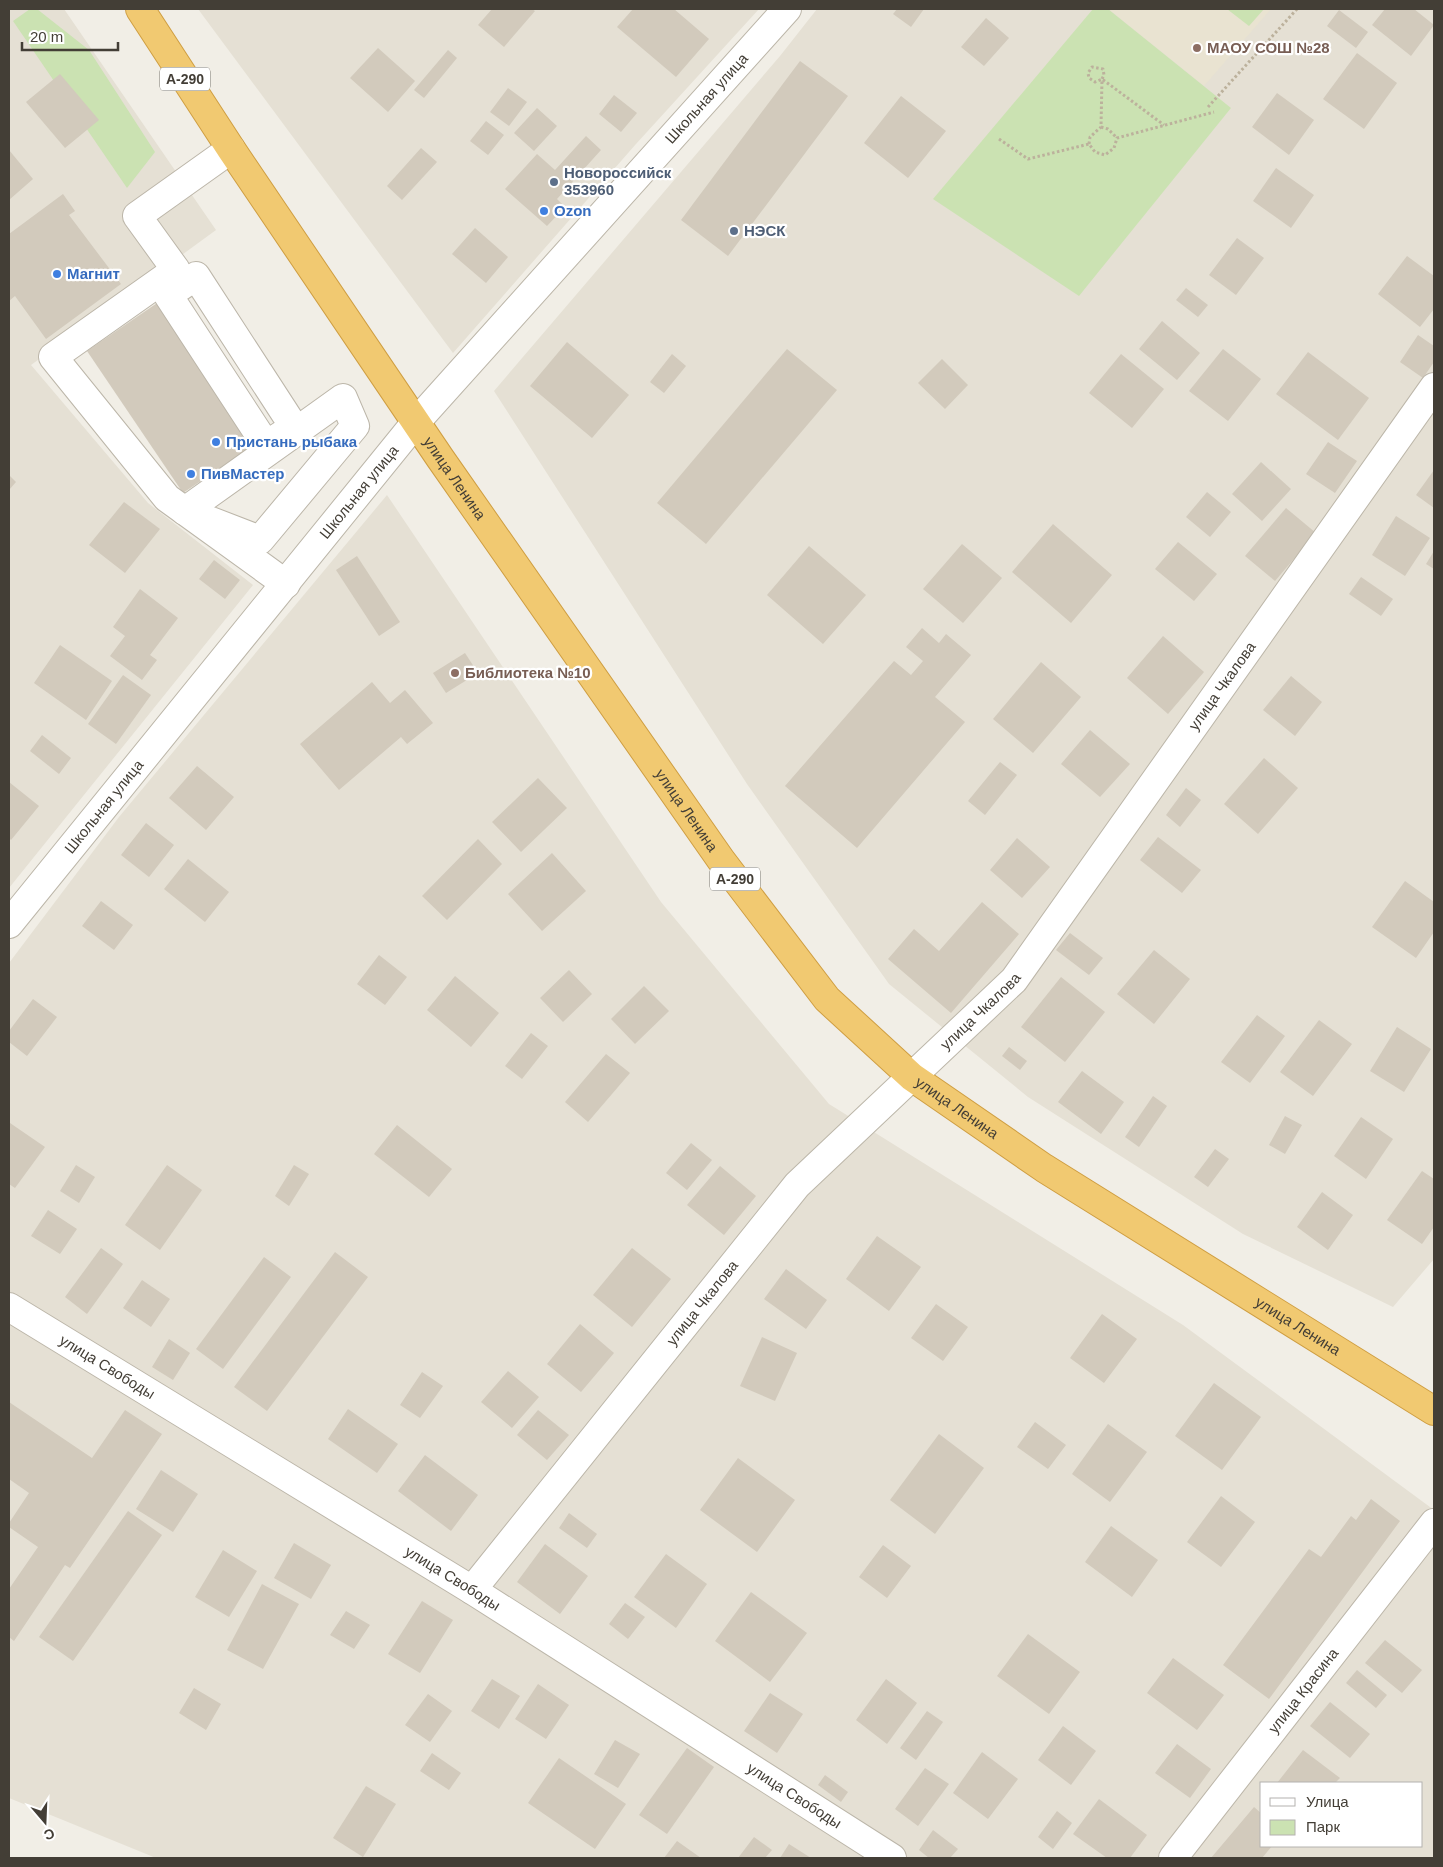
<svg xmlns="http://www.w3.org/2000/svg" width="1443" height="1867" font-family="Helvetica,sans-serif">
	<rect width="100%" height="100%" fill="#f1eee6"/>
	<!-- residential -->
	<g fill="#e5e0d4" fill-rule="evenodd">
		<path d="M9,9H64L216,230L31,365L148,503L253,585L9,888Z"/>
		<path d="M198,9H759L636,144L453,353Z"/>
		<path d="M817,9H1434V1259L1393,1307L1243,1234L1028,1097L889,984L747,784L494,391L780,56Z"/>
		<path d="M387,495L661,902L829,1104L1183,1325L1434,1510V1858H156L9,1798V963L119,817ZM1262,1783H1422V1846H1262Z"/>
	</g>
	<!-- education -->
	<path fill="#e9e3d1" d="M1108,9H1271L1204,86Z"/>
	<!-- green -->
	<g fill="#cbe2b2">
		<path d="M30,9H37L89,50L155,152L127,188L13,21Z"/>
		<path d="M1093,9H1108L1231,108L1079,296L933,199Z"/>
		<path d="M1227,9H1264L1249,26Z"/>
	</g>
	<!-- building -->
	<g fill="#d2cabc">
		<path d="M492,9H532L535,11L504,47L478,25Z"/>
		<path d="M633,9H674L709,39L676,77L617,27Z"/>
		<path d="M897,9H924L911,27L893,14Z"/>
		<path d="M1385,9H1414L1434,25L1411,56L1372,25Z"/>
		<path d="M1339,10L1368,32L1356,48L1327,26Z"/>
		<path d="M986,18L1009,38L984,66L961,47Z"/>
		<path d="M378,48L415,81L388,112L350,78Z"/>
		<path d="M448,50L457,58L424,98L414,90Z"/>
		<path d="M1357,53L1397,83L1364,129L1323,99Z"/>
		<path d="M800,61L848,96L728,256L681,220Z"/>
		<path d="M60,74L99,120L65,148L26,102Z"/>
		<path d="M508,88L527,102L509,126L490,112Z"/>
		<path d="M1277,93L1314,120L1289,155L1252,127Z"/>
		<path d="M614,95L637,113L621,132L599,114Z"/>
		<path d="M901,96L946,131L908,178L864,143Z"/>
		<path d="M537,108L557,126L534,151L514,133Z"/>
		<path d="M486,121L504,135L488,155L470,141Z"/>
		<path d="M586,136L601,150L557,199L565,207L547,226L505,189L537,154L555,170Z"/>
		<path d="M421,148L437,162L402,200L387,186Z"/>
		<path d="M9,150L33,179L9,200Z"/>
		<path d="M1276,168L1314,195L1291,228L1253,201Z"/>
		<path d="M63,194L75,211L69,215L121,284L46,339L15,296L9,301V234Z"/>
		<path d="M475,228L508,257L486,283L452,254Z"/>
		<path d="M1237,238L1264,258L1236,295L1209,275Z"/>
		<path d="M1407,256L1434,276V309L1420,327L1378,294Z"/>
		<path d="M1186,288L1208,305L1198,317L1176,300Z"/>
		<path d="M163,299L260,441L183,493L87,351Z"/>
		<path d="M1162,321L1200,353L1177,380L1139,349Z"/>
		<path d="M1418,335L1434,346V362L1423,378L1400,362Z"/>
		<path d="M567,342L629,395L592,438L530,386Z"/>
		<path d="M787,349L837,390L706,544L657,503Z"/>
		<path d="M1223,349L1261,379L1228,421L1189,391Z"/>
		<path d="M1308,352L1369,398L1338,440L1276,394Z"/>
		<path d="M672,354L686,366L664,393L650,382Z"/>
		<path d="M1121,354L1164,389L1132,428L1089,393Z"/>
		<path d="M942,359L968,385L945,409L918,383Z"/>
		<path d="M1328,442L1357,461L1335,493L1306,474Z"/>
		<path d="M1261,462L1291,489L1262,521L1232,494Z"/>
		<path d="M1434,470V508L1416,495Z"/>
		<path d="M9,475L16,482L9,490Z"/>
		<path d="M1207,492L1231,512L1210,537L1186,517Z"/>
		<path d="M124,502L160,529L125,573L89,545Z"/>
		<path d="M1286,508L1316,533L1275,581L1245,556Z"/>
		<path d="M1396,516L1430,538L1405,576L1372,555Z"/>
		<path d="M1053,524L1112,575L1071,623L1012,572Z"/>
		<path d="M1178,542L1217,574L1194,601L1155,569Z"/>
		<path d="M962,544L1002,578L963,623L923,589Z"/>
		<path d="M809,546L866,595L823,644L767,595Z"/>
		<path d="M1434,551V569L1426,564Z"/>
		<path d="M357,556L400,622L379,636L336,570Z"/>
		<path d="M214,560L240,580L225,599L199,579Z"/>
		<path d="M1361,577L1393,599L1381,616L1349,594Z"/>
		<path d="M140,589L178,618L150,655L157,660L142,680L110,656L125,636L113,627Z"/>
		<path d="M922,628L939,643L946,634L971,655L935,697L965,722L857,848L785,786L894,661L911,675L923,661L906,647Z"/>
		<path d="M1163,636L1204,672L1168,714L1127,678Z"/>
		<path d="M60,645L112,681L86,720L34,683Z"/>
		<path d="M465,653L478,673L446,693L433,673Z"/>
		<path d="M1041,662L1081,697L1033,753L993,719Z"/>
		<path d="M123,675L151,695L116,744L88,724Z"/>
		<path d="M1291,676L1322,702L1295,736L1263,710Z"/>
		<path d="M372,682L390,703L405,690L433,723L407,744L401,737L339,790L300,744Z"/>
		<path d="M1090,730L1130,764L1100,797L1061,764Z"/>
		<path d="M42,735L71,758L59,774L30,751Z"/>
		<path d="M1264,758L1298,788L1258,834L1224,804Z"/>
		<path d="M1000,762L1017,775L985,815L968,801Z"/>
		<path d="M197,766L234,797L206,830L169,798Z"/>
		<path d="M538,778L567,808L521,852L492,822Z"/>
		<path d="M9,782L39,806L11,840L9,838Z"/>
		<path d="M1186,788L1201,800L1180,827L1166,815Z"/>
		<path d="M146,823L174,845L149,877L121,855Z"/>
		<path d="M1158,837L1201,870L1182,893L1140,860Z"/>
		<path d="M1017,838L1050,867L1022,898L990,870Z"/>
		<path d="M478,839L502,864L447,920L422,896Z"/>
		<path d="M552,853L586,891L542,931L508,894Z"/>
		<path d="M188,859L229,892L205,922L164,889Z"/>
		<path d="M1405,881L1434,902V932L1416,958L1372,927Z"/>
		<path d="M101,901L133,925L114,950L82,926Z"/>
		<path d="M982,902L1019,934L951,1013L888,959L914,929L939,951Z"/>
		<path d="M1070,933L1103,958L1089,975L1056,950Z"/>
		<path d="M1154,950L1190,979L1154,1024L1117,994Z"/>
		<path d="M379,955L407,977L385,1005L357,984Z"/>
		<path d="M569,970L592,994L563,1022L540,998Z"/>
		<path d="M455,976L499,1013L471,1047L427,1010Z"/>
		<path d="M1061,977L1105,1012L1065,1062L1021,1027Z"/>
		<path d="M644,986L669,1011L635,1044L611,1019Z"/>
		<path d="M33,999L57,1017L27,1056L9,1042V1031Z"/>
		<path d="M1257,1015L1285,1036L1250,1083L1221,1062Z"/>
		<path d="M1319,1020L1352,1044L1313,1096L1280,1072Z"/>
		<path d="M1397,1027L1431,1049L1404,1092L1370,1071Z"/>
		<path d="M531,1033L548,1046L522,1079L505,1066Z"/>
		<path d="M1009,1047L1027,1061L1020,1070L1002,1056Z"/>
		<path d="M606,1054L630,1073L588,1122L565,1102Z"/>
		<path d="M1082,1071L1124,1102L1101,1134L1058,1102Z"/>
		<path d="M1153,1096L1167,1106L1139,1147L1125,1137Z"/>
		<path d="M1285,1116L1302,1125L1285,1154L1269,1145Z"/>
		<path d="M1361,1117L1393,1139L1366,1179L1334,1156Z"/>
		<path d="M10,1123L45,1147L15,1188L9,1184V1126Z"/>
		<path d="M397,1125L452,1169L429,1197L374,1154Z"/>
		<path d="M691,1143L712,1160L687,1190L666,1173Z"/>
		<path d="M1215,1149L1229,1159L1208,1187L1194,1177Z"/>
		<path d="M76,1165L95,1177L79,1203L60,1191Z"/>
		<path d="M167,1165L202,1190L160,1250L125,1225Z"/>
		<path d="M294,1165L309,1174L289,1206L275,1196Z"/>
		<path d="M720,1166L756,1196L724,1235L687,1205Z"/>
		<path d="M1422,1171L1434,1179V1227L1422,1244L1387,1220Z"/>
		<path d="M1322,1192L1353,1215L1328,1250L1297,1227Z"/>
		<path d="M48,1210L77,1229L60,1254L31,1236Z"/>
		<path d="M877,1236L921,1267L889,1311L846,1279Z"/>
		<path d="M101,1248L123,1264L87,1314L65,1297Z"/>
		<path d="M632,1248L671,1279L632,1327L593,1295Z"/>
		<path d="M335,1252L368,1277L267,1411L234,1387Z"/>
		<path d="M264,1257L291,1277L223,1369L196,1349Z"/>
		<path d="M786,1269L827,1300L806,1329L764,1299Z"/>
		<path d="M142,1280L170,1299L151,1327L123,1308Z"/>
		<path d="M936,1304L968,1327L943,1361L911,1338Z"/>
		<path d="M1102,1314L1137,1339L1104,1383L1070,1358Z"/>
		<path d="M580,1324L614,1353L581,1392L547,1364Z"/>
		<path d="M762,1337L797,1353L775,1401L740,1386Z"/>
		<path d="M169,1339L190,1353L173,1380L152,1367Z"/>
		<path d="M508,1371L539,1397L512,1428L481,1402Z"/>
		<path d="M422,1372L443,1386L420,1418L400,1405Z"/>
		<path d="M1214,1383L1261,1417L1222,1470L1175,1436Z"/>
		<path d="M9,1402L92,1458L125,1410L162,1434L70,1568L65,1565L14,1641L9,1637V1589L38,1547L9,1527V1523L29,1493L9,1479Z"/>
		<path d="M348,1409L398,1444L377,1473L328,1439Z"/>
		<path d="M538,1410L569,1435L547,1460L517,1435Z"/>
		<path d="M1035,1422L1066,1445L1048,1469L1017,1447Z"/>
		<path d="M1108,1424L1147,1452L1110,1502L1072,1474Z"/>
		<path d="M939,1434L984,1468L935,1534L890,1500Z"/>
		<path d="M425,1455L478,1495L451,1531L398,1491Z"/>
		<path d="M738,1458L795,1500L757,1552L700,1510Z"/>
		<path d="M161,1470L198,1494L173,1532L136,1509Z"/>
		<path d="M1221,1496L1255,1522L1221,1567L1187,1542Z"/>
		<path d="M1371,1499L1400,1521L1269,1699L1223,1665L1309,1549L1321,1557L1351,1516L1356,1520Z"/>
		<path d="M128,1511L162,1535L73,1661L39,1637Z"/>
		<path d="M569,1513L597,1534L587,1548L559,1528Z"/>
		<path d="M1111,1526L1158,1560L1132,1597L1085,1562Z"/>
		<path d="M294,1543L331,1565L311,1599L274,1578Z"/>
		<path d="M545,1544L588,1576L560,1614L517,1582Z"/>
		<path d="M883,1545L911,1566L887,1598L859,1577Z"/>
		<path d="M223,1550L257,1571L229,1617L195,1597Z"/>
		<path d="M666,1554L707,1584L676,1628L634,1597Z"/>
		<path d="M262,1584L299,1604L263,1669L227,1650Z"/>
		<path d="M751,1592L807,1633L770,1682L715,1641Z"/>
		<path d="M422,1601L453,1620L420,1673L388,1654Z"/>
		<path d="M625,1603L645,1617L628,1639L609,1624Z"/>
		<path d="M346,1611L370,1625L354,1649L330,1635Z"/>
		<path d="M1028,1634L1080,1672L1049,1714L997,1676Z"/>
		<path d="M1385,1640L1422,1670L1402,1693L1365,1663Z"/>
		<path d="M1173,1658L1224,1695L1197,1730L1147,1693Z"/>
		<path d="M1357,1670L1387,1695L1376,1708L1346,1683Z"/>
		<path d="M492,1679L520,1696L499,1729L471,1711Z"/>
		<path d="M886,1679L917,1703L887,1744L856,1720Z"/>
		<path d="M538,1684L569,1705L546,1739L515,1719Z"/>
		<path d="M194,1688L221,1704L206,1730L179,1713Z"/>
		<path d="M770,1693L803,1714L777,1753L744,1731Z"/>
		<path d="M428,1694L452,1711L430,1742L405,1725Z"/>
		<path d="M1330,1702L1370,1734L1350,1758L1310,1726Z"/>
		<path d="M927,1711L943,1722L916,1760L900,1748Z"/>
		<path d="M1063,1726L1096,1751L1071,1785L1038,1760Z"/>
		<path d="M615,1740L640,1754L618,1788L594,1774Z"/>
		<path d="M1177,1744L1211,1769L1190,1798L1155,1773Z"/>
		<path d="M687,1748L714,1767L667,1834L639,1815Z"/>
		<path d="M1303,1750L1340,1778L1335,1783H1277Z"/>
		<path d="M982,1752L1018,1779L988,1819L953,1793Z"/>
		<path d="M432,1753L461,1773L449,1790L420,1771Z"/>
		<path d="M559,1758L626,1804L595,1849L528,1803Z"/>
		<path d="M925,1768L949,1784L918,1826L895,1809Z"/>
		<path d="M825,1775L848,1792L841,1802L818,1785Z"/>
		<path d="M366,1786L396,1804L363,1857L333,1838Z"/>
		<path d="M1099,1799L1147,1835L1130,1858H1107L1073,1834Z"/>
		<path d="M1254,1807L1262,1814V1846H1272L1262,1858H1211Z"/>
		<path d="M1057,1811L1072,1823L1053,1849L1038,1837Z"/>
		<path d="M933,1830L958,1849L950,1858H929L919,1850Z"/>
		<path d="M754,1837L772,1850L765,1858H738Z"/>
		<path d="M677,1841L701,1858H664Z"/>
		<path d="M789,1844L811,1858H780Z"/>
	</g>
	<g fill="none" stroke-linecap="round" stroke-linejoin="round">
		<defs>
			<g id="minor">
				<path d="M231,149L137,216L176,270L53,357L167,498L286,584"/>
				<path d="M196,276L294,427L266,445L168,295Z"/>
				<path d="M343,398L355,426L260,540L185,511Z"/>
				<path id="s1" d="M9,924L416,422L787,9"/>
				<path id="s2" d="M9,1307L472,1590L892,1858"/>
				<path id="s3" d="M472,1590L797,1185L1014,980L1434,387"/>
				<path id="s4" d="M1173,1858L1434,1523"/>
			</g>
			<g id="highway">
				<path id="s5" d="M140,9L231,149L440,458L721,860L827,999L912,1077L1044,1168L1434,1411"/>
			</g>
		</defs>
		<!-- minor casing -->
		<use href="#minor" stroke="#bcb6a9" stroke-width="30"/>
		<!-- highway casing -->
		<use href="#highway" stroke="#cf9e42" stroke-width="30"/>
		<!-- path -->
		<g stroke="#bcb19c" stroke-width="3" stroke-dasharray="2.5 2.5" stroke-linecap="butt">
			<path d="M1208,107L1297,9"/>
			<path d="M1101,127L1108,129L1117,138"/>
			<path d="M999,139L1028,159L1089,144L1095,152L1105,155L1114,148L1117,138L1214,112"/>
			<path d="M1089,144L1090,137L1101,127L1102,79L1104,75L1103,69L1092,67L1088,73L1089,78L1095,82L1102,79L1164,125"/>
		</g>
		<!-- minor -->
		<use href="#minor" stroke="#fff" stroke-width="28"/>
		<!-- highway -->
		<use href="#highway" stroke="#f1c971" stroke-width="28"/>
	</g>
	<!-- markers -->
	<g fill="#8d6e63" stroke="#fff" stroke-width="2">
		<circle cx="1197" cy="48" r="5"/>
		<circle cx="455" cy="673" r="5"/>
	</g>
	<g fill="#5c6f8a" stroke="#fff" stroke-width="2">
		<circle cx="554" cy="182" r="5"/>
		<circle cx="734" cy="231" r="5"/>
	</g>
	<g fill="#3f7fe0" stroke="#fff" stroke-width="2">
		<circle cx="544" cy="211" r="5"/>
		<circle cx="57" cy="274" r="5"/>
		<circle cx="216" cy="442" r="5"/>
		<circle cx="191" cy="474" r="5"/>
	</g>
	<g text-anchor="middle" stroke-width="4.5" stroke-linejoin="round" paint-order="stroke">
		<!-- shield labels -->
		<g fill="#fff" stroke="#7b7872" stroke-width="1">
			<rect x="160" y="67.5" width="50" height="23" rx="4"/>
			<rect x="710" y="867.5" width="50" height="23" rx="4"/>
		</g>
		<g font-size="14" font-weight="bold" fill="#433e36">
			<text x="185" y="84">А-290</text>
			<text x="735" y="884">А-290</text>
		</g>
		<!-- education labels -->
		<g font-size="15" font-weight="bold" fill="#785e54" stroke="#fff" text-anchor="start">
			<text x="1207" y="53">МАОУ СОШ №28</text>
			<text x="465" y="678">Библиотека №10</text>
		</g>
		<!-- street labels -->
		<g font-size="15" fill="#433e36" stroke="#fff">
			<text dy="5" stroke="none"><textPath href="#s1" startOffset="1081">Школьная улица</textPath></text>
			<text dy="5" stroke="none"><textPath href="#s5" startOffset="565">улица Ленина</textPath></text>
			<text dy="5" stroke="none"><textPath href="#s1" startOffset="556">Школьная улица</textPath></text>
			<text dy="5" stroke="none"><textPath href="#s3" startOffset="1178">улица Чкалова</textPath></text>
			<text dy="5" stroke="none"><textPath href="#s1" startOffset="151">Школьная улица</textPath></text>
			<text dy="5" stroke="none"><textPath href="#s5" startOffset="970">улица Ленина</textPath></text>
			<text dy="5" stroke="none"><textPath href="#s3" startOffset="772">улица Чкалова</textPath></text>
			<text dy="5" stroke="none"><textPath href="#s5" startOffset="1375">улица Ленина</textPath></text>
			<text dy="5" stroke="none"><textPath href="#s3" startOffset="368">улица Чкалова</textPath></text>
			<text dy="5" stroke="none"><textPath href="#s5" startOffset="1780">улица Ленина</textPath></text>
			<text dy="5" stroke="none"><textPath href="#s2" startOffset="115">улица Свободы</textPath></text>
			<text dy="5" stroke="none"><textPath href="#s2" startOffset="520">улица Свободы</textPath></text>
			<text dy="5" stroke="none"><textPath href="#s4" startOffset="212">улица Красина</textPath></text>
			<text dy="5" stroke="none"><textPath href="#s2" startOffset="925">улица Свободы</textPath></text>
		</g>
		<!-- service labels -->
		<g font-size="15" font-weight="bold" fill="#4e5e75" stroke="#fff" text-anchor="start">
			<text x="564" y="178">Новороссийск<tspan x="564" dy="17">353960</tspan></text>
			<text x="744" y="236">НЭСК</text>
		</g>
		<!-- shop labels -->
		<g font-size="15" font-weight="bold" fill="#366cbe" stroke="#fff" text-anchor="start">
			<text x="554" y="216">Ozon</text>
			<text x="67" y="279">Магнит</text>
			<text x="226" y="447">Пристань рыбака</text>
			<text x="201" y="479">ПивМастер</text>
		</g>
	</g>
	<!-- border -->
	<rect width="1443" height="1867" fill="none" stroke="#433e36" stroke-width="20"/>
	<!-- legend -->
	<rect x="1260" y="1782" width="162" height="65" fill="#ffffff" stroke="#b4b2af"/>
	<rect x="1270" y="1798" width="25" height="8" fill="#ffffff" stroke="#b4b2af"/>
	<text x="1306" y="1807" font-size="15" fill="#433e36">Улица</text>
	<rect x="1270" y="1820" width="25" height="15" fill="#cbe2b2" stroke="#b4b2af"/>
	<text x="1306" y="1832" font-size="15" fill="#433e36">Парк</text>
	<!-- north arrow -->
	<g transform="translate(45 1822) rotate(161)" stroke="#ffffff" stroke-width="4" paint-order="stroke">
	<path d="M0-4L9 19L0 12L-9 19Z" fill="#433e36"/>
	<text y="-8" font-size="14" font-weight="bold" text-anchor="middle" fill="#433e36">С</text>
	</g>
	<!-- scale -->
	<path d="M22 42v8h96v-8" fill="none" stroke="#433e36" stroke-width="2.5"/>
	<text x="30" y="42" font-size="15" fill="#433e36" stroke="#ffffff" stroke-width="4" paint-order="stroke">20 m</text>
</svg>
